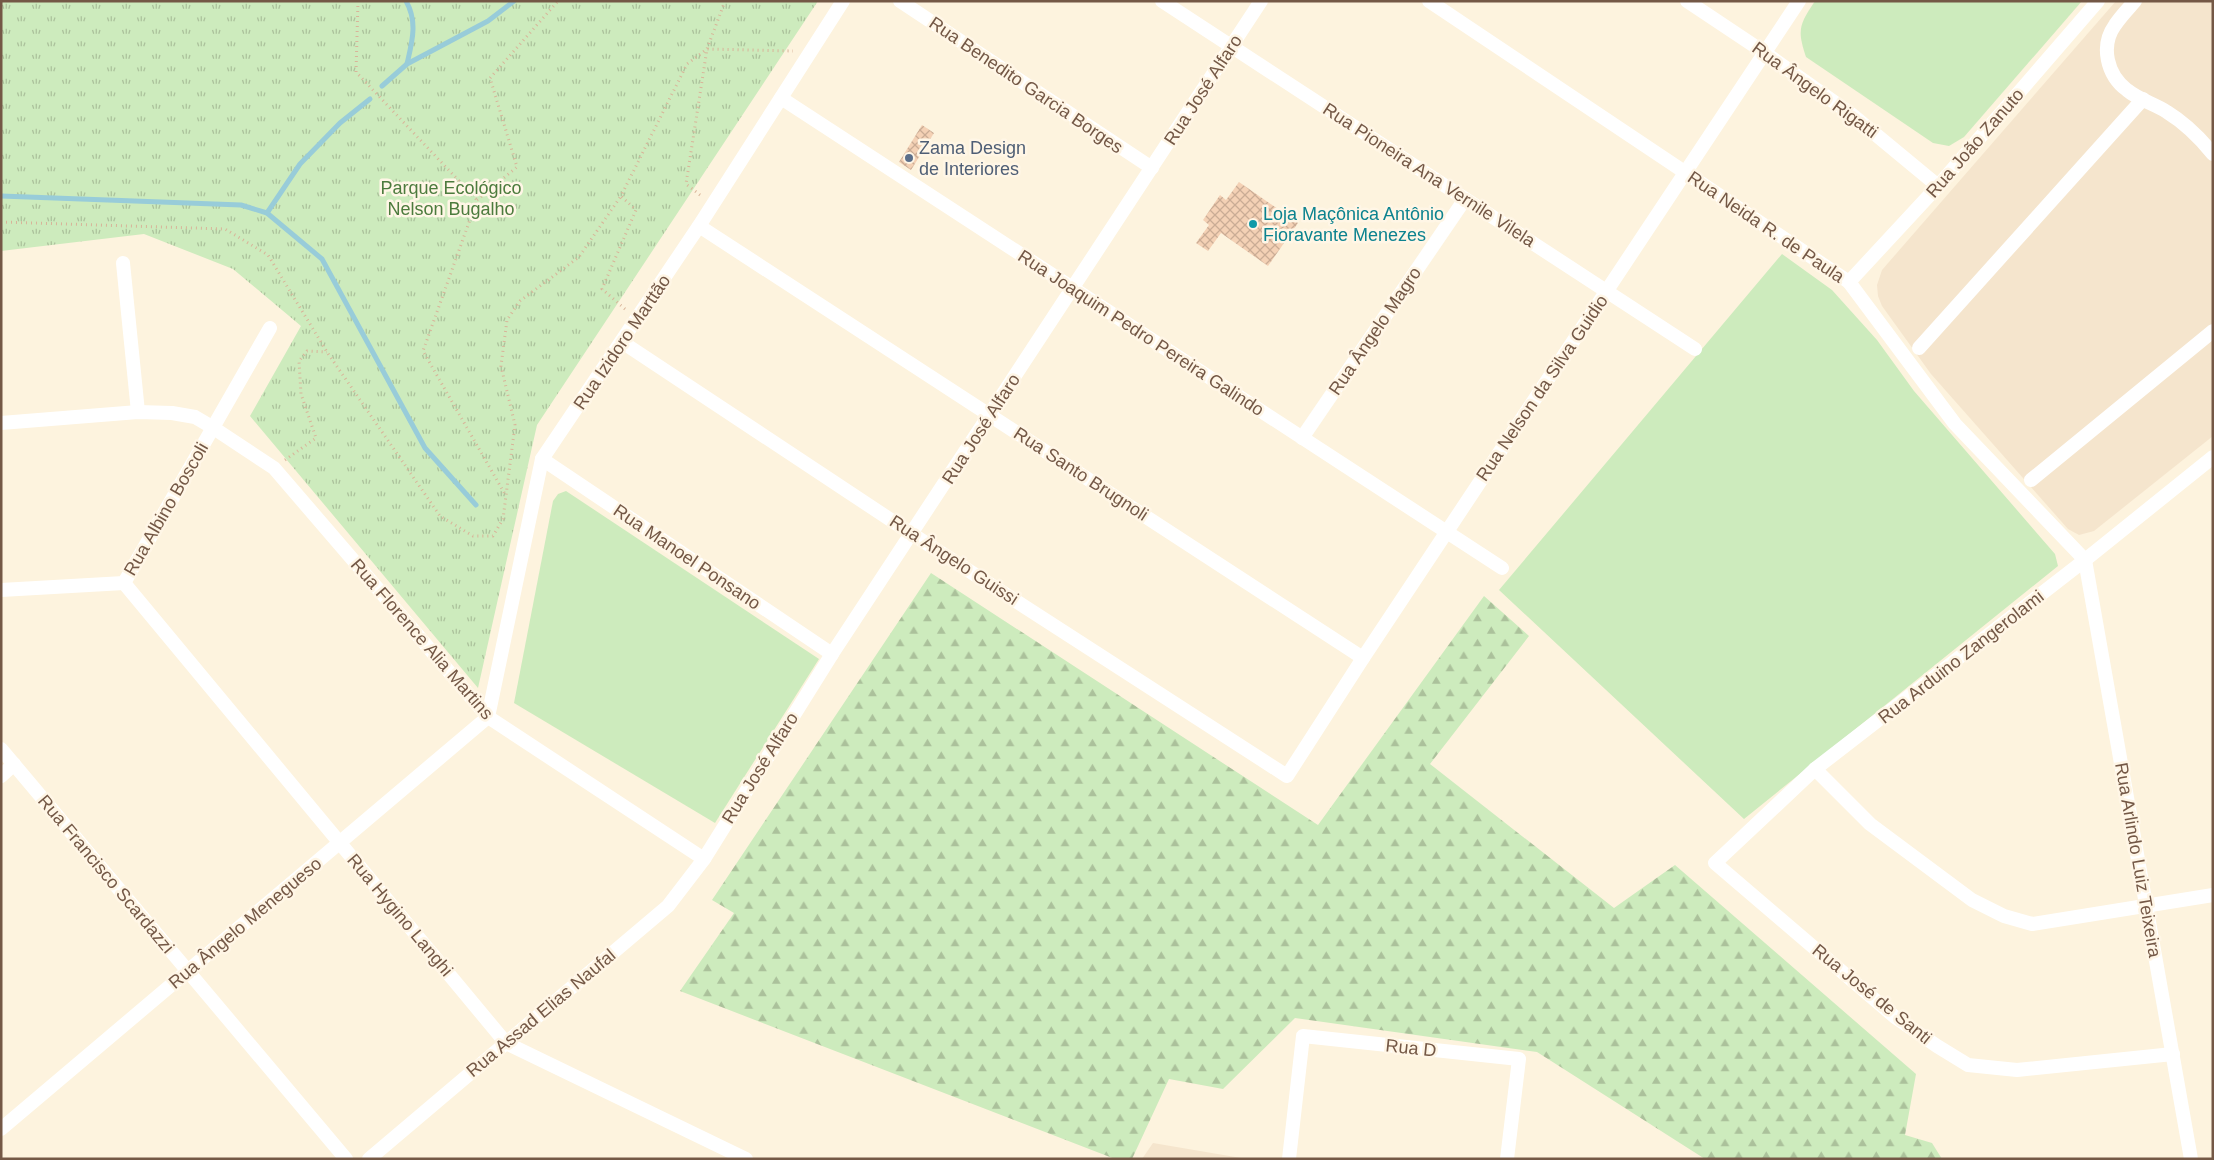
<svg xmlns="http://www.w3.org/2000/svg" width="2214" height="1160" font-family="Helvetica,sans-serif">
	<defs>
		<pattern id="forest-firs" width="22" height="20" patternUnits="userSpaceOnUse" patternTransform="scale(1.25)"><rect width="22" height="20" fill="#cdebbd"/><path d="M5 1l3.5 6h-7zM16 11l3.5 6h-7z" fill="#abc19b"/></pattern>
		<pattern id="park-tufts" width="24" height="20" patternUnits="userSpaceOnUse" patternTransform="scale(1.25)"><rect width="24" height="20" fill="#cdebbd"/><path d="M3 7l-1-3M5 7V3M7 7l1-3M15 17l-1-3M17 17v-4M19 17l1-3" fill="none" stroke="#abc19b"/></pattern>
		<pattern id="building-cross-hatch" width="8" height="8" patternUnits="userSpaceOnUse" patternTransform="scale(1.25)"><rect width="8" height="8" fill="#f4d1b5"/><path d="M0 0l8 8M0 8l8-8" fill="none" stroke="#caac95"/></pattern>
	</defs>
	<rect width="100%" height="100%" fill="#fdf3de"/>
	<!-- residential -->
	<g fill="#f5e5cd">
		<path d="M2116,1H2213V436L2094,531L2079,535L2068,529L1931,374L1882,306L1878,296L1877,285L1882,270Z"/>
		<path d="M1153,1143L1247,1159H1142Z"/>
	</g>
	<!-- grass -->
	<g fill="#cdebbd">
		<path d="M1815,1H2082L1964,137L1949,146L1933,143L1806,57C1797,30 1799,25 1815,1Z"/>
		<path d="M1782,254L1832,290L1877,340L1914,391L2055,554L2058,566L1744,819L1499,590Z"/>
		<path d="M566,491L819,659L715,823L514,703L553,501L558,494Z"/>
	</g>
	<!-- forest -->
	<path fill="url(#forest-firs)" d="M931,573L1318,825L1484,596L1529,636L1430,764L1614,908L1675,865L1916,1074L1905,1135L1932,1143L1942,1159H1705L1537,1052L1295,1018L1223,1089L1169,1079L1132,1159H1115L680,991L734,913L712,900Z"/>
	<!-- park -->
	<path fill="url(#park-tufts)" d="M1,1H818L537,425L478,688L250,416L301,326L233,269L144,234L1,251Z"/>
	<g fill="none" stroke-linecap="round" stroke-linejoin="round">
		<!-- stream -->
		<g stroke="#98ccd9" stroke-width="5">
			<path d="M406,1C418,22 412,42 407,64"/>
			<path d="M382,86L407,64L488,21L514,1"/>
			<path d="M1,196L241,205L267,213L322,259L425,448L476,505"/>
			<path d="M267,213L300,164L340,123L370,99"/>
		</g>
	</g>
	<!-- building -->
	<g fill="url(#building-cross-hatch)">
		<path d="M922,125L934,133L911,170L899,162Z"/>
		<path d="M1239,182L1298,223L1268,266L1221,233L1208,251L1196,243L1209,225L1203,220L1220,195L1226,200Z"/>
	</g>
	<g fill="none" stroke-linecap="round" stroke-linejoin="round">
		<!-- path -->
		<g stroke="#d8b499" stroke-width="3" stroke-dasharray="1 4" stroke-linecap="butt">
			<path d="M358,1L356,72L477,200L423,351L506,496"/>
			<path d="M700,195L686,184L707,49L793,51"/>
			<path d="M477,200L517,167L490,78L558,1"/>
			<path d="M1,222L225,229L268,255L327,352L440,516L473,536H493L503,519L515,425L501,366L507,320L520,301L579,257L621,196"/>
			<path d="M625,309L602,289L636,210L621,196L687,64L707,49L725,1"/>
			<path d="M285,460L316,438L301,394L299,361L307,351L327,352"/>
		</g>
		<!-- minor -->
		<g stroke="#fff" stroke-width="14">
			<path d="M900,1L1152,168"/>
			<path d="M1162,1L1695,349"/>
			<path d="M1429,1L1849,282L1955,424L2085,560"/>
			<path d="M1687,1L1765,53L1851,114L1938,186"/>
			<path d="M2135,1C2128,9 2121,16 2115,25C2100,46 2107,75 2127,90C2139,100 2155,104 2167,112C2185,123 2200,138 2213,154"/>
			<path d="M781,98L1502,568"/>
			<path d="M699,226L1363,658"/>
			<path d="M123,263L138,412"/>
			<path d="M1849,282L1938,186L2098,1"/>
			<path d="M622,342L912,534L1287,776L1363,658L1799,1"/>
			<path d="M1919,348L2143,99"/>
			<path d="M1,423L138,412L172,413L195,417L212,427L274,468L488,717L704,859"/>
			<path d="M1302,438L1465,199"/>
			<path d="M542,459L832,654"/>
			<path d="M2031,480L2213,331"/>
			<path d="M2085,560L2191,1159"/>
			<path d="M124,583L506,1043L746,1159"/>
			<path d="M1,590L124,583L270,328"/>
			<path d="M1,749L346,1159"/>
			<path d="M1815,769L1870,824L1972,900L2004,916L2032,924L2213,895"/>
			<path d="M1,776L14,764"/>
			<path d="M2173,1054L2017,1070L1968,1065L1937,1046L1895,1017L1715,863L1815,769L2085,560L2213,457"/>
			<path d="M1,1129L488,717L542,459L699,226L843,1"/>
			<path d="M369,1159L668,906L704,859L832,654L1261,1"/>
			<path d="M1289,1159L1303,1036L1519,1059L1507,1159"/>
		</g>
	</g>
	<!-- markers -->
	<circle fill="#5c6f8a" stroke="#fff6e6" stroke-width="2" cx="909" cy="158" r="5"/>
	<circle fill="#0f9aa8" stroke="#fff6e6" stroke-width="2" cx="1253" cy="224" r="5"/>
	<g text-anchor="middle" stroke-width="5" stroke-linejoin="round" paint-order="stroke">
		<!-- street labels -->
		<g font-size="18" fill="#745846" stroke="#fff6e6">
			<text transform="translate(1026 85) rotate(34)" y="6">Rua Benedito Garcia Borges</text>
			<text transform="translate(1203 90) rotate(-57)" y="6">Rua José Alfaro</text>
			<text transform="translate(1815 90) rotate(36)" y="6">Rua Ângelo Rigatti</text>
			<text transform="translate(1975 143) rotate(-49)" y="6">Rua João Zanuto</text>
			<text transform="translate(1429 175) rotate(33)" y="6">Rua Pioneira Ana Vernile Vilela</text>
			<text transform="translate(1766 227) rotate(34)" y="6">Rua Neida R. de Paula</text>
			<text transform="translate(1375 331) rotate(-56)" y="6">Rua Ângelo Magro</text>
			<text transform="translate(1141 333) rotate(33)" y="6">Rua Joaquim Pedro Pereira Galindo</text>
			<text transform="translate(622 342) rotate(-56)" y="6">Rua Izidoro Marttão</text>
			<text transform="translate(1542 388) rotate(-56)" y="6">Rua Nelson da Silva Guidio</text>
			<text transform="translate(981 429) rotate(-57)" y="6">Rua José Alfaro</text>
			<text transform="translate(1081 474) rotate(33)" y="6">Rua Santo Brugnoli</text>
			<text transform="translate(166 509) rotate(-60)" y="6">Rua Albino Boscoli</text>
			<text transform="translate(687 557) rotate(34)" y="6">Rua Manoel Ponsano</text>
			<text transform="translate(954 560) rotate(33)" y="6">Rua Ângelo Guissi</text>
			<text transform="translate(422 639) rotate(49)" y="6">Rua Florence Alia Martins</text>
			<text transform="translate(1961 657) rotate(-38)" y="6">Rua Arduino Zangerolami</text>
			<text transform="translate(760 768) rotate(-58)" y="6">Rua José Alfaro</text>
			<text transform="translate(2138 860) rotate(80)" y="6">Rua Arlindo Luiz Teixeira</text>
			<text transform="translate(106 874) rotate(50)" y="6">Rua Francisco Scardazzi</text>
			<text transform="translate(400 915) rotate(50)" y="6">Rua Hygino Langhi</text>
			<text transform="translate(245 923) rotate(-40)" y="6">Rua Ângelo Menegueso</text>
			<text transform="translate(1872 994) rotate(39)" y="6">Rua José de Santi</text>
			<text transform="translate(541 1013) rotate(-40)" y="6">Rua Assad Elias Naufal</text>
			<text transform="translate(1411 1048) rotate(6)" y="6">Rua D</text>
		</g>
		<!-- service labels -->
		<g font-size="18" fill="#4e5e75" stroke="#fff6e6" text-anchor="start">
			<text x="919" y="154">Zama Design<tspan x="919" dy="21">de Interiores</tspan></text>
		</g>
		<!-- park labels -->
		<g font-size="18" fill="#4c7b3d" stroke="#fff6e6">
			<text x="451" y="194">Parque Ecológico<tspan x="451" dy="21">Nelson Bugalho</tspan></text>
		</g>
		<!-- culture labels -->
		<g font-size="18" fill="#0d838f" stroke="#fff6e6" text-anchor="start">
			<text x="1263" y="220">Loja Maçônica Antônio<tspan x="1263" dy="21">Fioravante Menezes</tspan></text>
		</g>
	</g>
	<!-- border -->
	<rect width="2214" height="1160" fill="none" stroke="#745846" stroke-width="5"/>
</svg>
